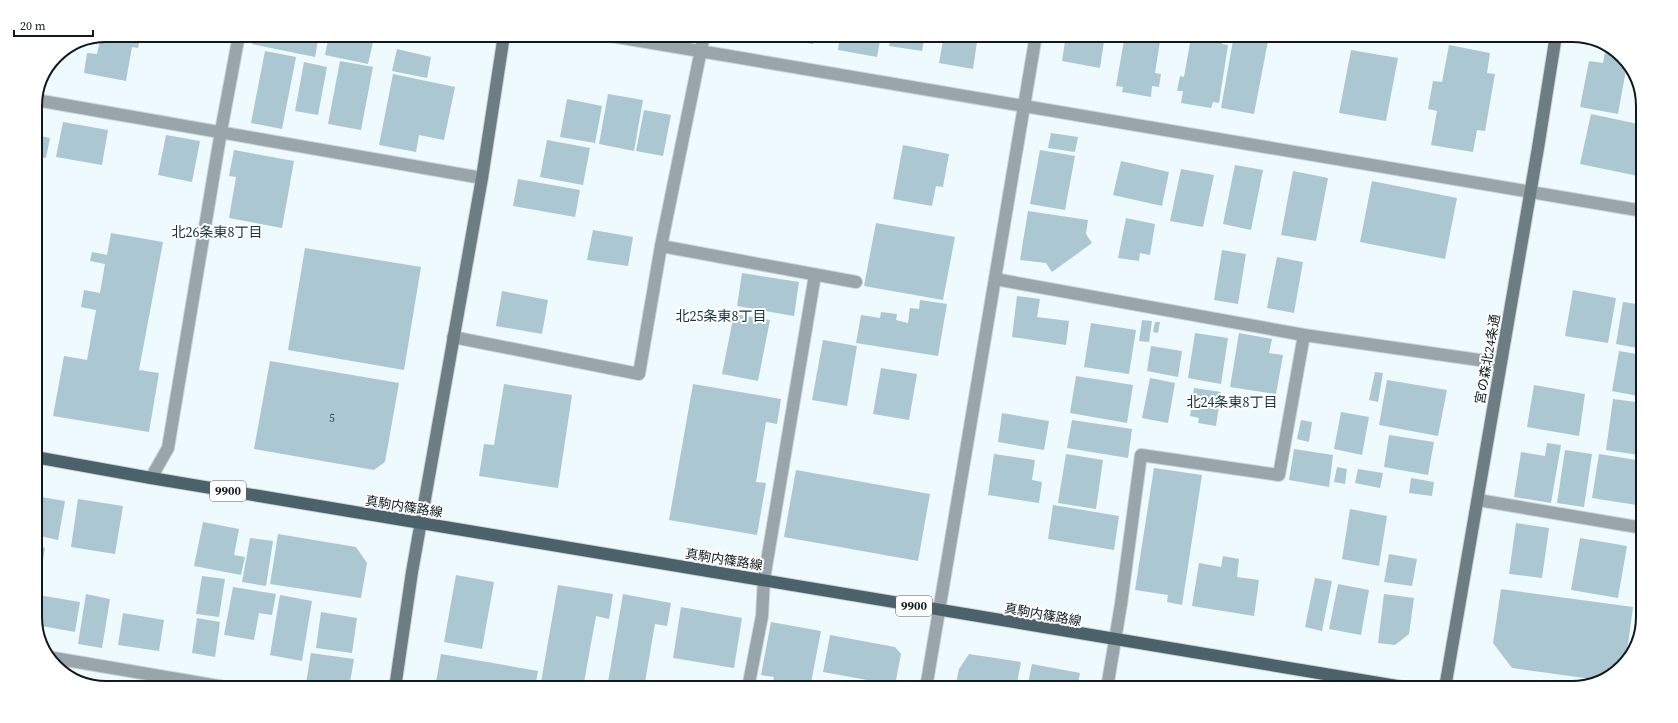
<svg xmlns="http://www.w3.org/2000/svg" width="1678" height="723" font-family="'Source Serif 4','Noto Sans JP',serif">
	<rect width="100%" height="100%" fill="#effafe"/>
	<!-- building -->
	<g fill="#abc7d1">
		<path d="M106,35H141L138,48L132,47L126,81L84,73L87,53L97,54L101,36Z"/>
		<path d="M254,35H319L315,57L252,44Z"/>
		<path d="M329,35H369L368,37L374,38L368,64L325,55Z"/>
		<path d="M789,35H815L813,44L788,40Z"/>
		<path d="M840,35H881L877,57L838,50Z"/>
		<path d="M891,35H925L922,51L889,46Z"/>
		<path d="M944,35H978L973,69L939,63Z"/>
		<path d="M1066,35H1105L1100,68L1062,61Z"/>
		<path d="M1125,35H1161L1155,73L1161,74L1159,87L1152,86L1151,97L1122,92L1123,87L1116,86Z"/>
		<path d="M1196,35H1223L1222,44L1228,45L1219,103L1213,102L1211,108L1181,103L1183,91H1177L1180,76L1184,77L1191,37L1196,38Z"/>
		<path d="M1234,35L1268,41L1254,114L1221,108Z"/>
		<path d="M1342,35H1373L1372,42L1341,37Z"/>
		<path d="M1449,45L1490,53L1487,73L1495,74L1485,131L1477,130L1473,152L1431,145L1437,111L1428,109L1433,81L1442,82Z"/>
		<path d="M397,49L431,57L427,78L392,71Z"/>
		<path d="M1351,50L1398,58L1386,121L1339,113Z"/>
		<path d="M265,51L296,57L282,129L251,123Z"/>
		<path d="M1605,52L1615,54L1627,64L1618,114L1580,107L1589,61L1603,63Z"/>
		<path d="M340,61L373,67L361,130L328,124Z"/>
		<path d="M304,62L327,67L318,115L295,111Z"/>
		<path d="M393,74L455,87L444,140L419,135L416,152L379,145Z"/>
		<path d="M608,94L643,100L634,151L599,144Z"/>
		<path d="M567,99L602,106L595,143L560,137Z"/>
		<path d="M644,110L671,115L663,156L636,151Z"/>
		<path d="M1591,114L1643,125V177L1580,164Z"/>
		<path d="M63,122L108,130L102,165L56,157Z"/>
		<path d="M1051,133L1078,137L1075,152L1048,148Z"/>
		<path d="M35,135L50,138L46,158L35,156Z"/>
		<path d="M166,135L200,141L192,182L158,175Z"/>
		<path d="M547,140L590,148L583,185L540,177Z"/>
		<path d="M903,145L949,154L943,187L936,186L932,206L893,199Z"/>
		<path d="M234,150L294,161L282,228L229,218L236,177L229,176Z"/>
		<path d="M1040,150L1075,156L1065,210L1030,204Z"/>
		<path d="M1121,161L1169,172L1162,206L1113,195Z"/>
		<path d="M1235,165L1263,170L1251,230L1223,224Z"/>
		<path d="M1181,169L1214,175L1203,227L1170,221Z"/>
		<path d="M1293,171L1328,178L1316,241L1281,235Z"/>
		<path d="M518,179L580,190L575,217L513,206Z"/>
		<path d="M1372,181L1457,198L1445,259L1360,242Z"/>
		<path d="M1028,211L1088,220L1086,234L1092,243L1052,272L1046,263L1020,260Z"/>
		<path d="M1126,218L1155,224L1150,255L1140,253L1139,261L1118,258Z"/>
		<path d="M876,223L955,237L943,300L864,286Z"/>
		<path d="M593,230L633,237L628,266L587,260Z"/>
		<path d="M111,233L163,242L139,370L159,373L149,432L53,416L64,356L87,360L96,310L81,307L84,290L100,293L105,264L90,261L92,252L107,255Z"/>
		<path d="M305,248L421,267L404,370L288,350Z"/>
		<path d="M1222,250L1246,254L1238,304L1214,300Z"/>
		<path d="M1277,257L1303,262L1294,313L1267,308Z"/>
		<path d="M1642,262H1643V294L1636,293Z"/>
		<path d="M742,273L799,282L794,316L737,306Z"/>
		<path d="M1573,290L1616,298L1608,343L1565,336Z"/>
		<path d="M502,291L548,300L542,334L496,326Z"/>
		<path d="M1017,296L1040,299L1037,317L1069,321L1066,345L1012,337Z"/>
		<path d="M920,300L947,304L938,356L856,343L861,315L880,318L881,312L897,314L896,320L908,323L910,308L919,309Z"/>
		<path d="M1623,302L1643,305V349L1616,344Z"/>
		<path d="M734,314L770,320L758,381L722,374Z"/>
		<path d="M1142,320L1152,321L1149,342L1139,341Z"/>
		<path d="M1155,322H1160L1158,333L1153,332Z"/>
		<path d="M1091,323L1136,330L1129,374L1084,367Z"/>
		<path d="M1195,333L1228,338L1221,384L1188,378Z"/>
		<path d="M1239,333L1272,339L1269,353L1283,355L1276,394L1230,387Z"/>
		<path d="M823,340L857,346L847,406L812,400Z"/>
		<path d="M1151,346L1182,351L1178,377L1147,371Z"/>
		<path d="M1619,351L1643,355V397L1612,391Z"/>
		<path d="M270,361L399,383L385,462L374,470L254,449Z"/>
		<path d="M881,368L917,374L909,420L873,414Z"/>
		<path d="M1375,372L1383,373L1378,402L1369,400Z"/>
		<path d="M1076,376L1133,385L1127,423L1070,413Z"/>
		<path d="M1150,378L1175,383L1168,423L1142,418Z"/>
		<path d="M1387,380L1447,390L1438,436L1379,425Z"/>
		<path d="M504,384L572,395L558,488L479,476L484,444L494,445Z"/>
		<path d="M693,384L781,399L777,424L766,422L756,482L766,483L757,535L669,520Z"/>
		<path d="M1534,385L1585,394L1579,436L1527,427Z"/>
		<path d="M1194,388L1221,392L1216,426L1198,423L1199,418L1190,416Z"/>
		<path d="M1613,399L1643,403V426L1639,455L1606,450Z"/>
		<path d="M1341,412L1369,417L1362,455L1334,449Z"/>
		<path d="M1002,413L1049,421L1044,450L998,442Z"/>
		<path d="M1072,420L1132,429L1128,458L1067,448Z"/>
		<path d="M1301,420L1312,422L1309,442L1297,439Z"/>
		<path d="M1389,435L1434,442L1428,475L1384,467Z"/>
		<path d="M1547,443L1561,445L1551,503L1514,497L1521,452L1545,456Z"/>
		<path d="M1294,449L1333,455L1329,487L1289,480Z"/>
		<path d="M1565,450L1592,454L1584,507L1557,503Z"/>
		<path d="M994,454L1035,460L1032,480L1042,482L1039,503L988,495Z"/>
		<path d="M1066,454L1103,460L1096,509L1058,503Z"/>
		<path d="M1599,454L1643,461V506L1592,498Z"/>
		<path d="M1337,467L1347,469L1345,484L1334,482Z"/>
		<path d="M1154,468L1202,475L1182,605L1167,602L1168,595L1135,590Z"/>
		<path d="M1358,469L1383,473L1380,488L1355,483Z"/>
		<path d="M796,470L930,494L918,561L784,537Z"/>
		<path d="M1411,478L1434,482L1432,496L1409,493Z"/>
		<path d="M35,496L65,501L58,540L35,535Z"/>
		<path d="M78,499L123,506L115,554L71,547Z"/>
		<path d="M1053,505L1119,516L1114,550L1048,539Z"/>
		<path d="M1350,509L1387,516L1379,566L1342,559Z"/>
		<path d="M203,522L239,529L234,555L245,557L241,575L194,566Z"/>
		<path d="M1516,523L1549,528L1542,578L1509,574Z"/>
		<path d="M278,534L356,547L367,563L361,598L270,584Z"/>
		<path d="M250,538L273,541L266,586L242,582Z"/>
		<path d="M1580,538L1627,546L1618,598L1571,590Z"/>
		<path d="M35,546L45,548L39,584H35Z"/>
		<path d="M1389,554L1417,559L1412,586L1384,582Z"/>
		<path d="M1223,556L1239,559L1237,577L1259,580L1254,616L1192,606L1199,563L1221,567Z"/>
		<path d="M456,575L494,582L482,649L444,642Z"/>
		<path d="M202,576L225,579L219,617L196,614Z"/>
		<path d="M1315,578L1332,581L1322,631L1305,627Z"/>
		<path d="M1338,584L1369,590L1361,635L1329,629Z"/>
		<path d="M558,585L613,594L609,619L596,616L583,688H540Z"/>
		<path d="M233,587L276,594L272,615L259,613L254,640L224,635Z"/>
		<path d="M1501,589L1633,607L1626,659L1612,676L1599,680L1512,668L1493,643Z"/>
		<path d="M86,594L110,599L102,648L78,644Z"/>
		<path d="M623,594L671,603L667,626L655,624L644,688H607Z"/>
		<path d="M1384,594L1414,598L1409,634L1395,645L1378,643Z"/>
		<path d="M38,595L80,602L75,632L36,625L35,611Z"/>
		<path d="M280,595L312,601L302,661L270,655Z"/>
		<path d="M681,607L742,618L734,668L673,658Z"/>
		<path d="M321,612L357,618L352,653L316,648Z"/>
		<path d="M1637,612L1643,613V617L1638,644L1631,652Z"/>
		<path d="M123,613L164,620L159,651L118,645Z"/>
		<path d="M197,618L220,622L215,657L192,653Z"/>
		<path d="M771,622L821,631L810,688L773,682L774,677L761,675Z"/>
		<path d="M830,635L895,647L901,654L895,685L823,672Z"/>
		<path d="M311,653L354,659L349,688L306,683Z"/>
		<path d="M441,654L538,671L535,688H435Z"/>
		<path d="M969,654L1021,662L1016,688H955L959,669Z"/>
		<path d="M1032,664L1080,673L1077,688H1027Z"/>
		<path d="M672,684L689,687V688H671Z"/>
	</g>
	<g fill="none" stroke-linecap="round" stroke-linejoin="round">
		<defs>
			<g id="street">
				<path d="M605,35L1643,211"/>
				<path d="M36,100L482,178"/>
				<path d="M661,246L856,282"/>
				<path d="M995,279L1304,335L1500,363"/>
				<path d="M453,337L639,374L661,246L704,35"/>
				<path d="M151,478L168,448L221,131L239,35"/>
				<path d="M1478,500L1643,528"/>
				<path d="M48,657L230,688"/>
				<path d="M748,688L762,616L764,579L815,275"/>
				<path d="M926,688L1036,35"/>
				<path d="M1107,688L1121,604L1141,455L1279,475L1304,335"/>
			</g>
			<g id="secondary">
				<path d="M395,688L412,572L482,178L504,35"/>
				<path d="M1445,688L1538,148L1556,35"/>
			</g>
			<path id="primary" d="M35,457L151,478L1409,688"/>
		</defs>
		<!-- street casing -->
		<use href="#street" stroke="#cbd6da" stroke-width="14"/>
		<!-- secondary casing -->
		<use href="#secondary" stroke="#cbd6da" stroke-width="14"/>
		<!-- primary casing -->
		<use href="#primary" stroke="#cbd6da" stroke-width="14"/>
		<!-- street -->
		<use href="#street" stroke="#99a5aa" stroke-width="12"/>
		<!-- secondary -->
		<use href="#secondary" stroke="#6c7e84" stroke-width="12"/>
		<!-- primary -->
		<use href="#primary" stroke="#4c626a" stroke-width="12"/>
	</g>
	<g text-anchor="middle" stroke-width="4" stroke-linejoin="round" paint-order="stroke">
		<!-- number labels -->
		<g font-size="11" fill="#37454b">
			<text x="332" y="422">5</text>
		</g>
		<!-- shield labels -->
		<g fill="#fff" stroke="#585f62" stroke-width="1">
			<rect x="210" y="481" width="36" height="20" rx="3"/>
			<rect x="896" y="596" width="36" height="20" rx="3"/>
		</g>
		<g font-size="12" font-weight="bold" fill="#101a1e">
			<text x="228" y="495">9900</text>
			<text x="914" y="610">9900</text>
		</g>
		<!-- street labels -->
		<g font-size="13" fill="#101a1e" stroke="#fff">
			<text transform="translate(1487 359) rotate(-80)" y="5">宮の森北24条通</text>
			<text transform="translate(404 506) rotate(9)" y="5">真駒内篠路線</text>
			<text transform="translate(724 559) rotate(9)" y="5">真駒内篠路線</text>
			<text transform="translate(1043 614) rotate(10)" y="5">真駒内篠路線</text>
		</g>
		<!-- neighbourhood labels -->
		<g font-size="14" fill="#17353f" stroke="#fff">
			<text x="217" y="237">北26条東8丁目</text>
			<text x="721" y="321">北25条東8丁目</text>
			<text x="1232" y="407">北24条東8丁目</text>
		</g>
	</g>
	<!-- crop -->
	<path d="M0 0H1678V723H0ZM106 42H1572A64 64 0 0 1 1636 106V617A64 64 0 0 1 1572 681H106A64 64 0 0 1 42 617V106A64 64 0 0 1 106 42Z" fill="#fff" fill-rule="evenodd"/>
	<path fill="none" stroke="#101a1e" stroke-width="2" d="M106 42H1572A64 64 0 0 1 1636 106V617A64 64 0 0 1 1572 681H106A64 64 0 0 1 42 617V106A64 64 0 0 1 106 42Z"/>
	<!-- scale -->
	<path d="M14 30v6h79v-6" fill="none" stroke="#101a1e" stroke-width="2"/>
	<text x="20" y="30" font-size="12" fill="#101a1e" stroke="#ffffff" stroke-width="3" paint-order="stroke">20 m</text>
</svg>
